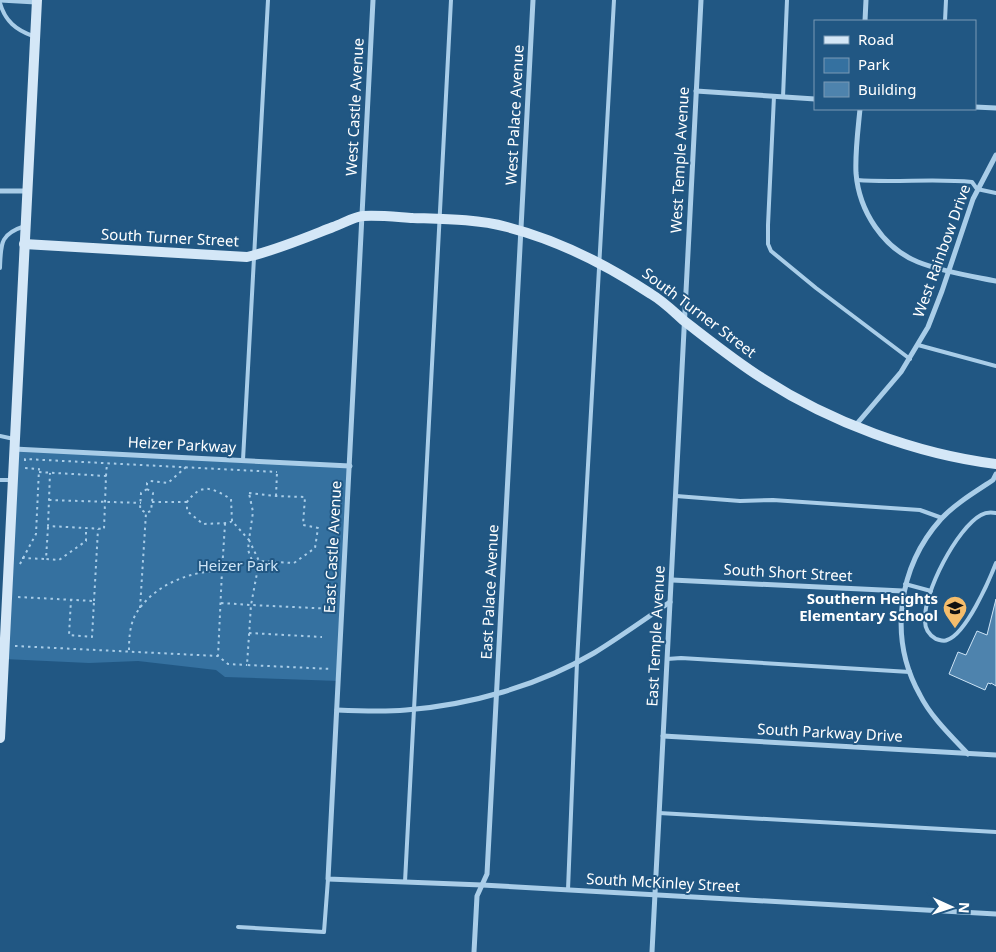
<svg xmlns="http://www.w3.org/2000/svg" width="996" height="952" font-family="'Noto Sans',sans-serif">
	<rect width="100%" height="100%" fill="#215783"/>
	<!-- green -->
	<path fill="#3571a0" d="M14,449L350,466L339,681L225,677L216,670L138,661L89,663L4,659Z"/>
	<!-- building -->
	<path fill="#4e83ad" stroke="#cde4f6" d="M996,599V686L991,683V684L988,683L985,690L949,674L958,652L966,655L977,631L987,635Z"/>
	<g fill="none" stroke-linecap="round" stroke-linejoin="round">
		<!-- path -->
		<g stroke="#a9cde8" stroke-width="2" stroke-dasharray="2.5 4" stroke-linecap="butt">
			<path d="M25,461V459L277,472"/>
			<path d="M39,472L106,476L104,529L48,526L50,473"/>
			<path d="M106,476L107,463"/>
			<path d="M147,489L153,493L151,511L146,513L140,509L141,493L147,489V483L150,481L168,483L186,467"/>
			<path d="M249,493L276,496L305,497L303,525L318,528L315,548L294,563L259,561L249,540L253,512L249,493L251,503"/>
			<path d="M276,496L277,472"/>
			<path d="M49,500L141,503"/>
			<path d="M152,502H187"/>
			<path d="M232,521L229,523L203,524L187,511V502C202,482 212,488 231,499L232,521L249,540L248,550L257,573L251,605L335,609"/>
			<path d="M48,527L46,559L59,560L86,541V528"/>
			<path d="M22,558L46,559"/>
			<path d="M20,564L36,534L39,469L24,468V466"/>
			<path d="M222,571L225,524"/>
			<path d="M18,597L94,601L92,637L69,635L71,600"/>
			<path d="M94,601L98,529"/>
			<path d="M221,603L251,605L247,665L332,669"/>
			<path d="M140,608L146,513"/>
			<path d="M249,633L322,637"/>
			<path d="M15,646L218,656L228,664L247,665"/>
			<path d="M129,650C129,637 130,623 137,612C154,585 192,570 222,571L218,656"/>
		</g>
		<!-- lane -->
		<g stroke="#a9cde8" stroke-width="4">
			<path d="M0,3C5,21 16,30 33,36"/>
			<path d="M945,21L946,0"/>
			<path d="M774,96L768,225V244L771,251L816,288L910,359"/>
			<path d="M783,97L787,0"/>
			<path d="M857,180C896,183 934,178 972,182L977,189L996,193"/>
			<path d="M0,268C1,243 0,234 25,226"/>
			<path d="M918,345L996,366"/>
			<path d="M0,436L14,439"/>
			<path d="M243,460L268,0"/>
			<path d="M0,480H11"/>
			<path d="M676,496L740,501L773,500L920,510L942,518"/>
			<path d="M996,513C991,512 986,512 981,515C957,528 923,593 925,621C925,629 929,635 936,639C940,640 944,642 947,640C966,634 989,581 996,563"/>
			<path d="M905,584L931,591"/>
			<path d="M667,659L681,658L910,672"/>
			<path d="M659,813L996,832"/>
			<path d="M405,882L451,0"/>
			<path d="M568,890L577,662L614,0"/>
			<path d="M238,927L324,932L328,879"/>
		</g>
		<!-- street -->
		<g stroke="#a9cde8" stroke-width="5">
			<path d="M0,0L36,2"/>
			<path d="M373,0L328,879L482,885L996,914"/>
			<path d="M865,21L866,0"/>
			<path d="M696,91L815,99"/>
			<path d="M975,107L996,108"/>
			<path d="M860,109C858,130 855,152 856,173C859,211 883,248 918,262C943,272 971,276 996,281"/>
			<path d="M0,191H26"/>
			<path d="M855,426L901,372L928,327L942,291L973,199L996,155"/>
			<path d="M14,449L350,466"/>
			<path d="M672,580L903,591"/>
			<path d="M337,710C360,711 383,712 406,710C470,705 538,686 594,653C620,637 645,619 670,602"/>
			<path d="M663,736L996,755"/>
			<path d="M968,754C951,736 931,717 920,695C888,638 898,567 941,519C956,503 975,492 993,480L996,474"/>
			<path d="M474,952L477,896L487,874L533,0"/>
			<path d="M652,952L701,0"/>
		</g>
		<!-- secondary -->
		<g stroke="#d4e7f7" stroke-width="10">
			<path d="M24,244L247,257C277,250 305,238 333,227C342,224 353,217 363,216C379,215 397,217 413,218C443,219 477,219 507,227C558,240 607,265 651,294C663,301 673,311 683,320C709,340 735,361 762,378C830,422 916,454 996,464"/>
			<path d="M0,738L37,0"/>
		</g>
	</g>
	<!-- icons -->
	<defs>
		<symbol id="school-pin" viewBox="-11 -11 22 30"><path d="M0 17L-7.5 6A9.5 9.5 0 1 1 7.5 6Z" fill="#f5bd6b" stroke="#215783"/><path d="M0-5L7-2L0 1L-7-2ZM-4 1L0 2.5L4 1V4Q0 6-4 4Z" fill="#111"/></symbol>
	</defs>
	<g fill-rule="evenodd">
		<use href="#school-pin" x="941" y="594" width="28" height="38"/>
	</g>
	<g text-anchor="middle" stroke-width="4" stroke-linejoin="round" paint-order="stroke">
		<!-- street labels -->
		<g font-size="15" fill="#fff" stroke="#215783">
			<text transform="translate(355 107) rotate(-87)" y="5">West Castle Avenue</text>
			<text transform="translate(515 115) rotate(-87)" y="5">West Palace Avenue</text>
			<text transform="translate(680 160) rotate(-87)" y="5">West Temple Avenue</text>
			<text transform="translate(170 238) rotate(3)" y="5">South Turner Street</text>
			<text transform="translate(942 251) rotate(-70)" y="5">West Rainbow Drive</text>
			<text transform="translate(699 313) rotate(37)" y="5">South Turner Street</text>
			<text transform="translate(182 445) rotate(3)" y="5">Heizer Parkway</text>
			<text transform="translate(333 547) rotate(-87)" y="5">East Castle Avenue</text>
			<text transform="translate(788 573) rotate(3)" y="5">South Short Street</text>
			<text transform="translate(490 592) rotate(-87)" y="5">East Palace Avenue</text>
			<text transform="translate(656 636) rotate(-87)" y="5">East Temple Avenue</text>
			<text transform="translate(830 733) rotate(3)" y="5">South Parkway Drive</text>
			<text transform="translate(663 883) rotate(3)" y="5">South McKinley Street</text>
		</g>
		<!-- park labels -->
		<g font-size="15" fill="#cde4f6" stroke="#215783">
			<text x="238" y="571">Heizer Park</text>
		</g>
		<!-- poi labels -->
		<g font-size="15" font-weight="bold" fill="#fff" stroke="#215783" text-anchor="end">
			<text x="938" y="604">Southern Heights<tspan x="938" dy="17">Elementary School</tspan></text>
		</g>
	</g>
	<!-- legend -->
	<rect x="814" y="20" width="162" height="90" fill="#215783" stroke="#7a9ab5"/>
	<rect x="824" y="36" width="25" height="8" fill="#d4e7f7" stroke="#7a9ab5"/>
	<text x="858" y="45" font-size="15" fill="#ffffff">Road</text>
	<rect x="824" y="58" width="25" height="15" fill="#3571a0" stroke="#7a9ab5"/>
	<text x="858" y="70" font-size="15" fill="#ffffff">Park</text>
	<rect x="824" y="82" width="25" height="15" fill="#4e83ad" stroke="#7a9ab5"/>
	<text x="858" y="95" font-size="15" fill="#ffffff">Building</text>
	<!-- north arrow -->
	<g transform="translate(951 907) rotate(93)" stroke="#215783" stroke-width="4" paint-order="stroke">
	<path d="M0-4L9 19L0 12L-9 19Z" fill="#ffffff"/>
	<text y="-8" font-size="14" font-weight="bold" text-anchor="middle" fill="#ffffff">N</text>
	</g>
</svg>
